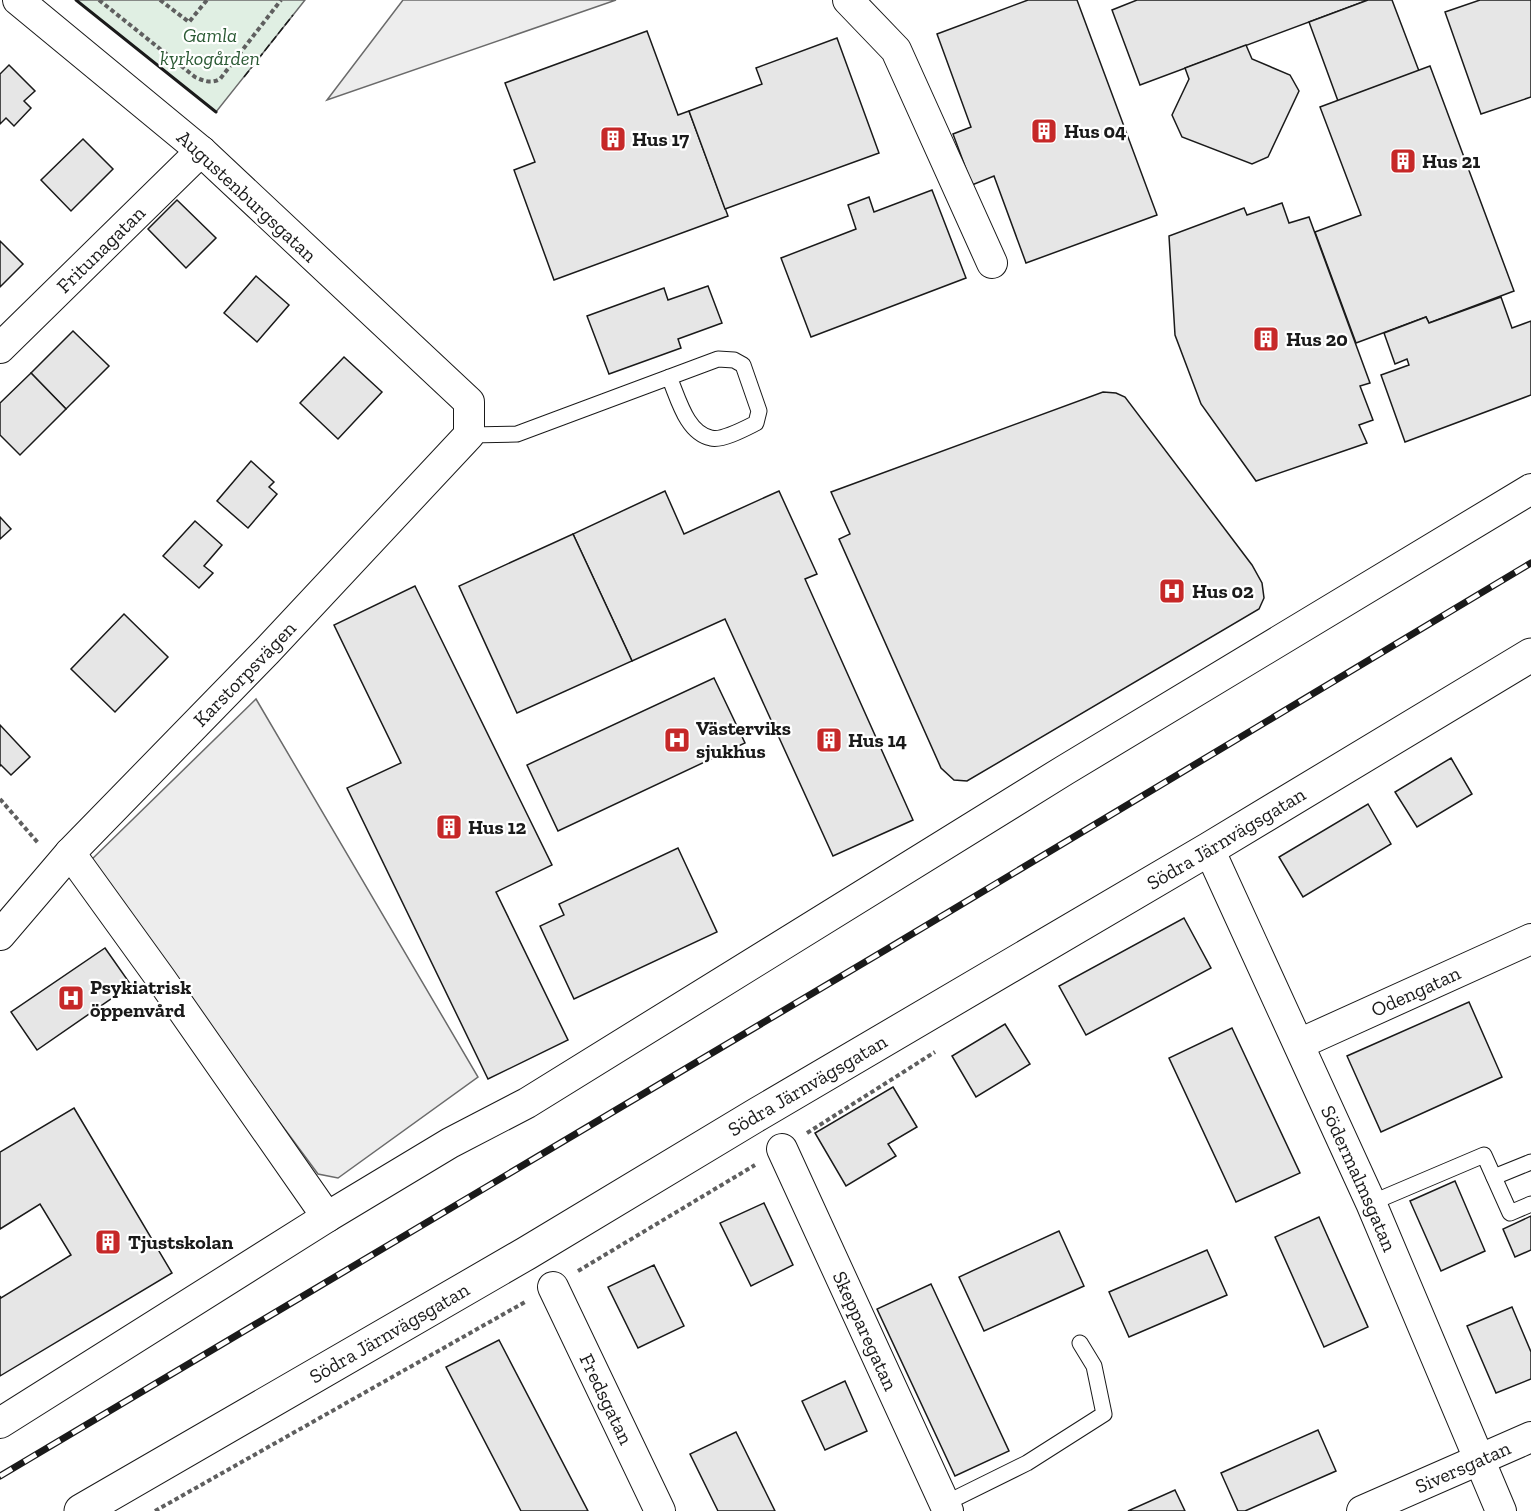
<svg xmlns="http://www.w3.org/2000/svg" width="1531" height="1511" font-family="'Zilla Slab',serif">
	<rect width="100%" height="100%" fill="#fff"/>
	<!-- green -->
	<path fill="#e0efe3" stroke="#6a6a6a" stroke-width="1.5" d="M76,0H305L216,112Z"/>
	<!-- parking -->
	<g fill="#ededed" stroke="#6a6a6a" stroke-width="1.5">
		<path d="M403,0H616L327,100Z"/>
		<path d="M256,699L478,1077L338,1178L318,1174L88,863Z"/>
	</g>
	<!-- building -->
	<g fill="#e6e6e6" stroke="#1a1a1a" stroke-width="1.5">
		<path d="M1028,0H1077L1157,215L1026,263L994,176L972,185L953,134L971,127L937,34Z"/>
		<path d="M1137,0H1368L1140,85L1112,10Z"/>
		<path d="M1368,0H1392L1419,71L1338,101L1309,22Z"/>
		<path d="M1480,0H1531V97L1481,114L1445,12Z"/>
		<path d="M647,31L678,115L689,111L728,216L554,280L514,170L535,162L505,83Z"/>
		<path d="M837,38L879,153L725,209L689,111L762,84L756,68Z"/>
		<path d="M1246,45L1252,59L1290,75L1299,91L1268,157L1252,164L1182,137L1172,115L1189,79L1185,68Z"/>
		<path d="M9,65L35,91L24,101L31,108L14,126L6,118L0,124V74Z"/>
		<path d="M1430,66L1514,291L1429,323L1426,317L1356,343L1315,232L1361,215L1320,107Z"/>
		<path d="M83,139L113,169L71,211L41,180Z"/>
		<path d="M932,190L966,278L811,337L781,258L856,229L848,205L869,197L874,212Z"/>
		<path d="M177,200L216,238L186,268L148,229Z"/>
		<path d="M1282,203L1289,223L1309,217L1370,383L1360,386L1373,420L1359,425L1367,443L1256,481L1201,404L1175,335L1169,236L1244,208L1247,215Z"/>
		<path d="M0,241L23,264L0,287Z"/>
		<path d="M256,276L289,305L257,342L224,313Z"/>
		<path d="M708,286L722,323L678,339L681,348L609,374L587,316L664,288L668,300Z"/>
		<path d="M1501,297L1512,328L1531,321V395L1405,442L1381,375L1409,365L1407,359L1395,364L1384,333L1426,317L1429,323Z"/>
		<path d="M73,331L109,366L66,409L31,373Z"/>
		<path d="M344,357L382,392L338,439L300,403Z"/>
		<path d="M31,373L66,409L20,455L0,435V403Z"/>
		<path d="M1103,392L1116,393L1125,397L1252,565L1262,583L1264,598L1259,609L967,781L954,780L941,768L839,539L850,534L831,492Z"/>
		<path d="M251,461L274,482L269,487L277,494L248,528L217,501Z"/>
		<path d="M665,491L684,534L779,491L817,574L805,579L913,820L833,856L725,619L632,661L573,534Z"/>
		<path d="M0,517L11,529L0,539Z"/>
		<path d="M195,521L222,545L204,566L213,573L199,588L163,556Z"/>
		<path d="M573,534L632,661L517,713L459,586Z"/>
		<path d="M415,586L552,865L496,892L568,1040L488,1079L347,788L401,763L334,625Z"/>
		<path d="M124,614L168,657L115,712L71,669Z"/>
		<path d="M714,678L745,743L558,831L527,765Z"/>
		<path d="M0,725L30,757L11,775L1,765L0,766Z"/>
		<path d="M1451,758L1472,794L1417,827L1395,792Z"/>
		<path d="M1368,804L1391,844L1303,897L1279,857Z"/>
		<path d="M678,848L717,932L574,999L540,926L564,915L559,904Z"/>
		<path d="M1184,918L1211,968L1086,1035L1059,986Z"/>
		<path d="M105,948L131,985L37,1050L11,1012Z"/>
		<path d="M1469,1002L1502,1077L1381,1132L1347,1056Z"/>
		<path d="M1005,1024L1030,1064L976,1097L952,1056Z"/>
		<path d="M1232,1028L1300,1173L1236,1202L1169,1058Z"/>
		<path d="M893,1087L917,1127L888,1144L896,1156L846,1186L815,1133Z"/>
		<path d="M74,1108L172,1273L0,1376V1296L1,1298L71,1255L40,1204L0,1229V1152Z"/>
		<path d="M1455,1181L1485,1251L1441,1271L1410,1201Z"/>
		<path d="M764,1203L793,1265L751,1286L720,1223Z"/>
		<path d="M1531,1216V1250L1515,1257L1503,1229Z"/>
		<path d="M1319,1217L1368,1327L1324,1347L1275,1237Z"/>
		<path d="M1059,1231L1084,1286L984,1331L959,1277Z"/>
		<path d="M1207,1250L1227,1295L1129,1337L1109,1292Z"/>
		<path d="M654,1265L684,1326L638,1348L608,1287Z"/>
		<path d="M931,1284L1009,1451L955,1476L877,1309Z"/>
		<path d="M1512,1307L1531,1352V1379L1496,1393L1467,1326Z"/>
		<path d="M499,1340L588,1511H521L446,1367Z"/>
		<path d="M845,1381L867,1431L825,1450L802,1401Z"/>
		<path d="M1318,1430L1336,1471L1245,1511H1238L1221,1473Z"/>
		<path d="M736,1432L775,1511H718L690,1454Z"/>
		<path d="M1175,1490L1185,1511H1128Z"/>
	</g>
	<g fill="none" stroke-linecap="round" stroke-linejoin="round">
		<defs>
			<g id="service">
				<path d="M469,435L517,434L718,359L734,360L743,365L759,411L756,423C746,428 722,441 711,438C686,433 678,397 669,377"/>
				<path d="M1494,1177L1531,1162"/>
				<path d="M1371,1203L1484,1155L1510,1213L1531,1204"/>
				<path d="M944,1504L1027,1463L1104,1414L1094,1366L1080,1343"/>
			</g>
			<g id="minor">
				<path d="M848,0L896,50L992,263"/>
				<path id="s1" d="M0,348L201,151"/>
				<path id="s2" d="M1209,849L1371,1203L1501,1511"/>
				<path d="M70,853L161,979L327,1217L450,1143L527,1103L1065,770L1531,489"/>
				<path id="s3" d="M0,935L70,853L267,651L469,435V402L201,151L18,0"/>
				<path id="s4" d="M1299,1044L1531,939"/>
				<path id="s5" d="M782,1149L948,1511"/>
				<path id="s6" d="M553,1287L660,1511"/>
				<path d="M0,1423L327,1217"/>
				<path id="s7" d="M1362,1511L1531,1437"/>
			</g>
			<g id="tertiary">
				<path id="s8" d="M81,1511L527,1253L758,1114L1209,849L1531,655"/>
			</g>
		</defs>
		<!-- service casing -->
		<use href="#service" stroke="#1a1a1a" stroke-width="17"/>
		<!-- minor casing -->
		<use href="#minor" stroke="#1a1a1a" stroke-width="32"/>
		<!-- tertiary casing -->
		<use href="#tertiary" stroke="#1a1a1a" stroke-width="35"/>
		<!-- path -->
		<g stroke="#5f5f5f" stroke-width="4" stroke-dasharray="4.5 3" stroke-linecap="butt">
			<path d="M99,0L195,77C204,81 211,84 220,79L281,0"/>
			<path d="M160,0L189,22L207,0"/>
			<path d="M0,799L39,844"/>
			<path d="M807,1133L935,1052"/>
			<path d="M578,1271L755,1165"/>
			<path d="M155,1511L525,1302"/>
		</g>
		<!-- service -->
		<use href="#service" stroke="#fff" stroke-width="15"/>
		<!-- minor -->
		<use href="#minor" stroke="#fff" stroke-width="30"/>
		<!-- tertiary -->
		<use href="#tertiary" stroke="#fff" stroke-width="33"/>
		<defs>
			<path id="rail" d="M0,1476L887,949L1531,563"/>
		</defs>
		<!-- rail casing -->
		<use href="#rail" stroke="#1a1a1a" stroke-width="7"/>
		<!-- rail -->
		<use href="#rail" stroke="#fff" stroke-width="4.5" stroke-dasharray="14" stroke-linecap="butt"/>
		<!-- fence -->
		<path stroke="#1a1a1a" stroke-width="1.5" stroke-dasharray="8 3" stroke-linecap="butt" d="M244,77L293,15"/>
		<!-- wall -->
		<path stroke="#1a1a1a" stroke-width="3" d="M76,0L216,112"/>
	</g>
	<!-- icons -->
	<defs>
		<symbol id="building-square" viewBox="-11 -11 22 22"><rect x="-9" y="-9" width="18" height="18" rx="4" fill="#c62828" stroke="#fff"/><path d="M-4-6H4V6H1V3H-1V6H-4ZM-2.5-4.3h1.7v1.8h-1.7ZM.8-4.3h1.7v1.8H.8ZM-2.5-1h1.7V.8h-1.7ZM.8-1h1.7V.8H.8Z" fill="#fff"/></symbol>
		<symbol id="hospital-square" viewBox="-11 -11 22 22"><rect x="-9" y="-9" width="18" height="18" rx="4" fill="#c62828" stroke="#fff"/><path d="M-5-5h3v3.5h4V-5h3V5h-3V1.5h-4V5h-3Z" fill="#fff"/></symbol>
	</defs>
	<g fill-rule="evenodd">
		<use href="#building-square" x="1029" y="116" width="30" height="30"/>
		<use href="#building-square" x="598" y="124" width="30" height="30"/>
		<use href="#building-square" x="1388" y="146" width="30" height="30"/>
		<use href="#building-square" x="1251" y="324" width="30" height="30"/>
		<use href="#hospital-square" x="1157" y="576" width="30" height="30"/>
		<use href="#hospital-square" x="662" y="725" width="30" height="30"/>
		<use href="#building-square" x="814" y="725" width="30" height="30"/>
		<use href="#building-square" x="434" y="812" width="30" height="30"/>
		<use href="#hospital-square" x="56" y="983" width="30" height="30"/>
		<use href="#building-square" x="93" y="1227" width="30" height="30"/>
	</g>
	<g text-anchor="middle" stroke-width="4.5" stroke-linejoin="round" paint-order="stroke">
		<!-- park labels -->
		<g font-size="20" font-style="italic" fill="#2b5a34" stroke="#fff">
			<text x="210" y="42">Gamla<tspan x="210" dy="23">kyrkogården</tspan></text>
		</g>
		<!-- poi labels -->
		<g font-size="20" font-weight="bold" fill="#1a1a1a" stroke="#fff" text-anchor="start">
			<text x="1064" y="138">Hus 04</text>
			<text x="632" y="146">Hus 17</text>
			<text x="1422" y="168">Hus 21</text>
			<text x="1286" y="346">Hus 20</text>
			<text x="1192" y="598">Hus 02</text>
			<text x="696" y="735">Västerviks<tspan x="696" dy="23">sjukhus</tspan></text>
			<text x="848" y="747">Hus 14</text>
			<text x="468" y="834">Hus 12</text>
			<text x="90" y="994">Psykiatrisk<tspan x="90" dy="23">öppenvård</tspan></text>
			<text x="128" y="1249">Tjustskolan</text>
		</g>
		<!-- street labels -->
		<g font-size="20" fill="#1a1a1a" stroke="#fff">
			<text transform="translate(247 196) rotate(43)" y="7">Augustenburgsgatan</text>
			<text dy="7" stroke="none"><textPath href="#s1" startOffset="141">Fritunagatan</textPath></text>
			<text dy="7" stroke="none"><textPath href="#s3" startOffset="358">Karstorpsvägen</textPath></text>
			<text dy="7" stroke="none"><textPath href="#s8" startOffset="1328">Södra Järnvägsgatan</textPath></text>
			<text dy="7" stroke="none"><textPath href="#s4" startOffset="128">Odengatan</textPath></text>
			<text dy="7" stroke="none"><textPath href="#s8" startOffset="842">Södra Järnvägsgatan</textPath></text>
			<text dy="7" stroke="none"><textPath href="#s2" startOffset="362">Södermalmsgatan</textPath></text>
			<text dy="7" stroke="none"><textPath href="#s5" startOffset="200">Skepparegatan</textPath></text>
			<text dy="7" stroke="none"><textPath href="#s8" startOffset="356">Södra Järnvägsgatan</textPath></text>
			<text dy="7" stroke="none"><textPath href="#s6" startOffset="124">Fredsgatan</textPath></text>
			<text dy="7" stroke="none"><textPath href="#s7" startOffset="110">Siversgatan</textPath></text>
		</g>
	</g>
</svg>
